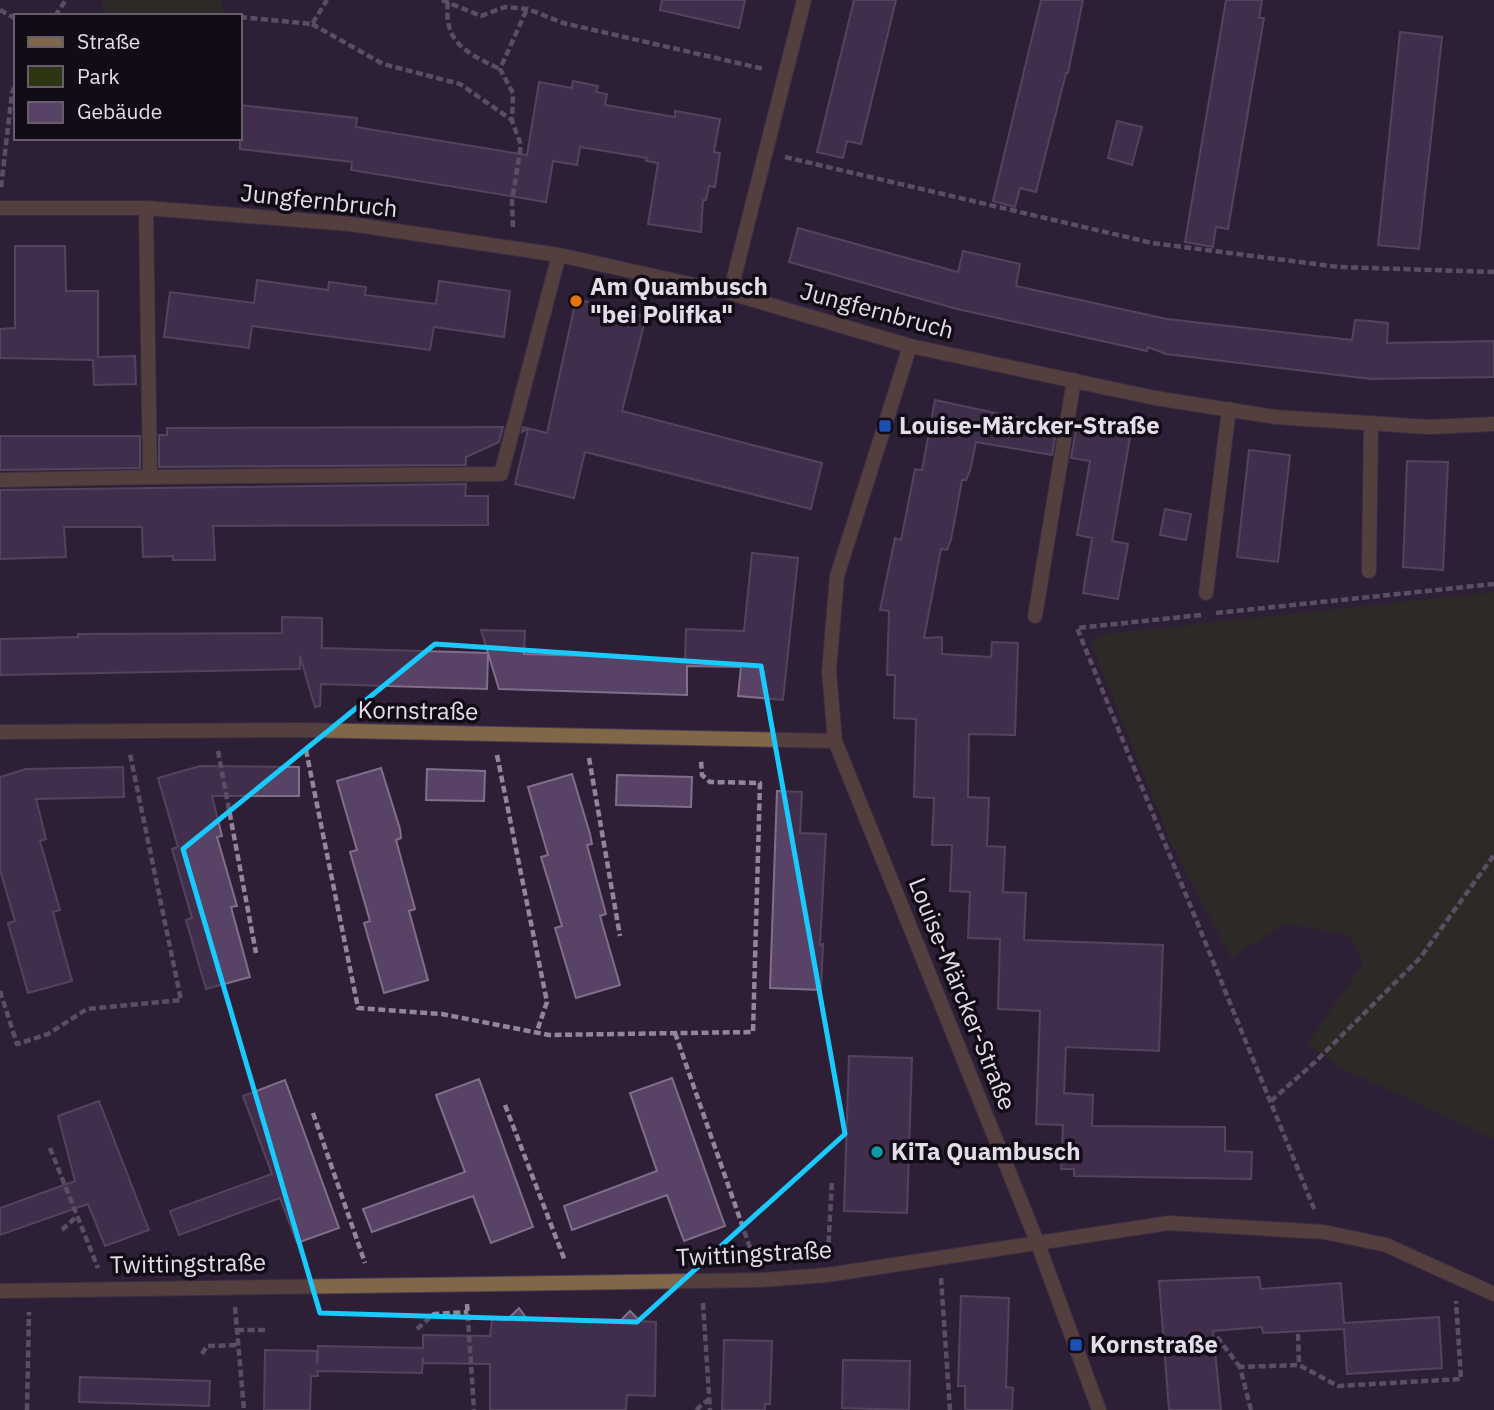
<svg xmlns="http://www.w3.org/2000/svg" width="1494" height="1410" font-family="'IBM Plex Sans',sans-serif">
	<rect width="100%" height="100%" fill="#2e1f36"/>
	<!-- green -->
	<g fill="#2d3513">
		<path d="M103,0H221L224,15L103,16Z"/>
		<path d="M1494,592V1139L1339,1067L1307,1044L1363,963L1349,935L1286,924L1231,958L1172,845L1092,646L1094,639L1104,634Z"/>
	</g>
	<!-- building -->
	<g fill="#584266" stroke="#806f8b" stroke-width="2">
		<path d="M662,0H745L739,28L660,10Z"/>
		<path d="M854,0H896L861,144L847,141L843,158L817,152Z"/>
		<path d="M1041,0H1083L1068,73H1066L1036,192L1020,188L1015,207L993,201Z"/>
		<path d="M1226,0H1262L1259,18H1264L1228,229L1216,227L1213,247L1185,242Z"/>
		<path d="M1400,32L1442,37L1419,249L1378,245Z"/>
		<path d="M573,81L598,86L596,92L607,94L605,105L675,117V111L720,119L714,152L720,153L715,187L709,186L706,200H703L701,232L648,224L658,163L646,161L647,158L580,147L577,165L553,161L546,202L351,170L352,162L240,149V105L357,118L356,127L527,155L539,82L572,88Z"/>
		<path d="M1117,121L1142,127L1132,165L1108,158Z"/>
		<path d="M798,228L958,272L963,251L1020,264L1016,286L1167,319L1352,340L1355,320L1370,321L1388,323L1387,343L1494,341V377L1371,379L1166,354L1148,347L1147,351L957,309L789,262Z"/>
		<path d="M15,246H65L66,291H98V357L135,356L136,384L94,385L93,360L0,358V329L15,328Z"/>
		<path d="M257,280L328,290L329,282L366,287L365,295L436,304L439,281L510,291L504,337L434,327L430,350L252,326L249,348L164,337L170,292L254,303Z"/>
		<path d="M576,299L646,317L622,411L822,463L811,509L585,452L574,498L515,484L528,429L522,432L523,427L547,433Z"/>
		<path d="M935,400L1057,426L1052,455L976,442L970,471L966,480H962L951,540L947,550L941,549L924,638L942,637V654L991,657L992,642L1018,643L1015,735L969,734L968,797L989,798L987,846L1005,847L1003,892L1026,893L1024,940L1163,945L1159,1051L1066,1047L1064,1093L1093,1095L1092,1126L1225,1127V1151L1252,1152L1251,1179L1074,1176V1169H1061L1063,1125L1036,1124L1040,1011L998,1009L1000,939L968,938L970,892L950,891L952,845H932L934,798L914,797L916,719L894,718L895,675H887L889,611L880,610L895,538L901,540L915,469L922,470Z"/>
		<path d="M1096,426L1131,432L1112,541L1128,544L1118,599L1083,593L1092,538L1077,535L1090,461L1071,458L1076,429L1095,432Z"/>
		<path d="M503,427L499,442L466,457V465L159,467V435H167V428Z"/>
		<path d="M0,436H140V468L0,470Z"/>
		<path d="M1249,450L1290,455L1278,562L1237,557Z"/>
		<path d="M1407,461L1448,462L1443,570L1403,567Z"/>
		<path d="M466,484L465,496H488V525L213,526L215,560H173V556L143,557L142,527H64L66,557L0,559V490Z"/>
		<path d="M1165,509L1191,514L1186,540L1160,535Z"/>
		<path d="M752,553L798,558L783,700L738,696L741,667L687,666V695L499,689L488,653L487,689L321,684L320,706L315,707L300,656V669L0,675V639L78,637V634L282,633V617L322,618V648L488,653L481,630L525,631L524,654L685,659L686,629L744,631Z"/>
		<path d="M200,766L299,767V796H212L222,836L217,837L237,906L231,907L250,977L206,989L186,920L192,918L172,849L178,847L158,778Z"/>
		<path d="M123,767L124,797L36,799L46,839L40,841L60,910L53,912L72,981L28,993L8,923L15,921L0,870V777L26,769Z"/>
		<path d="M381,768L400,829L401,838L396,840L415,909L409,911L428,980L384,993L364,923L370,921L350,852L357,850L337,781Z"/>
		<path d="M427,769L485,771L484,801L426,800Z"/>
		<path d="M572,774L590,834L592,844L587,845L606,914L600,916L620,985L576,998L555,928L562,926L541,857L548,855L528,787Z"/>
		<path d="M617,775L692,777L691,807L616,805Z"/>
		<path d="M777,791L802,792L800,833L826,834L820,945L823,944L821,990L770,988Z"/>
		<path d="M849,1056L912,1058L907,1213L844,1211Z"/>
		<path d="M672,1078L725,1226L684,1241L667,1195L572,1230L564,1206L657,1171L630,1093Z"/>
		<path d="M479,1079L533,1227L491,1243L473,1196L372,1232L363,1209L465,1172L436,1095Z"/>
		<path d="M285,1080L339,1228L297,1243L280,1198L179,1235L170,1211L272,1174L243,1096Z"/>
		<path d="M99,1101L149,1230L105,1246L88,1204L0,1235V1208L75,1181L58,1116Z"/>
		<path d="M1259,1277L1261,1289L1341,1283L1344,1323L1439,1317L1442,1368L1347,1374L1344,1329L1263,1333L1262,1327L1213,1331L1221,1410H1169L1159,1281Z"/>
		<path d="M961,1296L1009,1298L1006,1387L1013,1388L1012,1410H965V1386H958Z"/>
		<path d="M519,1308L527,1319L621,1320L630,1311L640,1321L656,1322L655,1396L627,1395L626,1410H490V1364L423,1363V1357L422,1373L317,1371L318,1376H311L310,1410H264L265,1350L317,1351V1364L318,1346L423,1348V1335L490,1336L492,1318L508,1319Z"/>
		<path d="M724,1340L772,1341L770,1404H765V1410H722Z"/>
		<path d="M843,1360L910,1361L909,1410L842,1408Z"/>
		<path d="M80,1377L210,1381L209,1406L79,1402Z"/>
	</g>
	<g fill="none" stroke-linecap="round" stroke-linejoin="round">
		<defs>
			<g id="service">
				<path d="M146,208L150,477L501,474L559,255"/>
				<path d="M0,480L150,477"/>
				<path d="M1369,571L1371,423"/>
				<path d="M1206,593L1229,409"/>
				<path d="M1035,616L1074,380"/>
			</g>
			<g id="minor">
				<path d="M0,208H146L350,224L559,255L730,293L910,346L1155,398L1275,417L1429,427L1494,424"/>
				<path d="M730,293L804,0"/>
				<path d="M910,346L837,576L829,671L835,741L1038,1244L1099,1410"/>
				<path d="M0,732L302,730L835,741"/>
				<path d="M0,1291L761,1280L827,1275L1169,1223L1324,1232L1386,1245L1494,1294"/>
			</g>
		</defs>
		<!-- service casing -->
		<use href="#service" stroke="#4b3d53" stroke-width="16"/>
		<!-- minor casing -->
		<use href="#minor" stroke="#4b3d53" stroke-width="16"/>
		<!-- path -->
		<g stroke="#928699" stroke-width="4.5" stroke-dasharray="7 3.5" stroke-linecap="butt">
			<path d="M442,0L481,16L505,7L528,9L563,23L764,69"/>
			<path d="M448,2C443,43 467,53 500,69"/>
			<path d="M0,10L16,19"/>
			<path d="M55,16L66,0"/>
			<path d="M220,16H228"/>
			<path d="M240,17L312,24L327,0"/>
			<path d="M312,24L383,64L460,84L512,120"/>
			<path d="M785,157L1152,243L1339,267L1494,272"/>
			<path d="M1,187L12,93L16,84"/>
			<path d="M513,227L512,201L521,145L512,121L513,93L500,69L527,9"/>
			<path d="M1216,613L1494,584"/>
			<path d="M1201,615L1077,628L1315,1211"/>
			<path d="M306,750L358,1008L442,1014L549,1035L753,1032L760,783L710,782L702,775L701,760"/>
			<path d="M218,751L256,953"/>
			<path d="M497,755L547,1002L537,1031"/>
			<path d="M589,758L620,936"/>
			<path d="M0,991L17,1044L48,1034L87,1009L181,1000L130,754"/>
			<path d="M675,1033L754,1259"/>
			<path d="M1271,1101L1315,1062L1420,958L1494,855"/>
			<path d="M505,1105L565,1261"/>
			<path d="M313,1113L365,1263"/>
			<path d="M50,1148L98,1268"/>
			<path d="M62,1230L77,1216"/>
			<path d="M828,1253L832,1180"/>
			<path d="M941,1278L950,1410"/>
			<path d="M703,1303L710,1410"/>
			<path d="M467,1304L474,1410"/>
			<path d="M235,1307L244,1410"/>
			<path d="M417,1329L434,1314L468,1312"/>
			<path d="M237,1330H267"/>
			<path d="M1298,1334L1299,1365"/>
			<path d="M1217,1337L1240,1367"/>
			<path d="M202,1354L207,1346L238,1345"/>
			<path d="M27,1410L29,1312"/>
			<path d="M696,1410L709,1399"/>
			<path d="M1251,1410L1240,1367L1299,1365L1338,1386L1461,1379L1456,1301"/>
		</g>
		<!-- service -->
		<use href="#service" stroke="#806747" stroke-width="14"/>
		<!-- minor -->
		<use href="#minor" stroke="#806747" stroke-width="14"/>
	</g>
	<!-- marked area -->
	<path d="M0 0H1494V1410H0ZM435,644L761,666L845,1134L637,1322L320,1313L183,849Z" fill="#2e1f36" fill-opacity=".55" fill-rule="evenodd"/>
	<path fill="none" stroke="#1acafc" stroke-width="5" stroke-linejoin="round" d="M435,644L761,666L845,1134L637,1322L320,1313L183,849Z"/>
	<!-- markers -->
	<circle fill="#e8710a" stroke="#120c16" stroke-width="2.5" cx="576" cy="301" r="7"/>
	<g fill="#1a4fb4" stroke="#120c16" stroke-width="2.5">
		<rect x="878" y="419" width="14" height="14" rx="3.5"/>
		<rect x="1069" y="1338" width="14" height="14" rx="3.5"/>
	</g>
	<circle fill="#0f9aa8" stroke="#120c16" stroke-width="2.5" cx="877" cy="1152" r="7"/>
	<g text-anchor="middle" stroke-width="7" stroke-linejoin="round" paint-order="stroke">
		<!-- street labels -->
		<g font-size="24" fill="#e4dbeb" stroke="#120c16">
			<text transform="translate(319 201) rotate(6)" y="8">Jungfernbruch</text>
			<text transform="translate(877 311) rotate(15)" y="8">Jungfernbruch</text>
			<text transform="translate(418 711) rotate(1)" y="8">Kornstraße</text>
			<text transform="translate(962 994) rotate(68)" y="8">Louise-Märcker-Straße</text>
			<text transform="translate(754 1254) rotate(-3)" y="8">Twittingstraße</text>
			<text transform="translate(188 1264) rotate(-1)" y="8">Twittingstraße</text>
		</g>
		<!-- poi labels -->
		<g font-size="24" font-weight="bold" fill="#e4dbeb" stroke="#120c16" text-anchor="start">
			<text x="590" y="295">Am Quambusch<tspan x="590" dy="28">"bei Polifka"</tspan></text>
			<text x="899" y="434">Louise-Märcker-Straße</text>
			<text x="891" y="1160">KiTa Quambusch</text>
			<text x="1090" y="1353">Kornstraße</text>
		</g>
	</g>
	<!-- legend -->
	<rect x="14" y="14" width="228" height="126" fill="#120c16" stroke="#665f6b" stroke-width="2"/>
	<rect x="28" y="37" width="35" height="10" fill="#806747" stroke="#665f6b" stroke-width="2"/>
	<text x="77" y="49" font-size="21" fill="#e4dbeb">Straße</text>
	<rect x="28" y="66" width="35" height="21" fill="#2d3513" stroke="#665f6b" stroke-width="2"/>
	<text x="77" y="84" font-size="21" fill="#e4dbeb">Park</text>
	<rect x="28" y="102" width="35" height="21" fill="#584266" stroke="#665f6b" stroke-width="2"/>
	<text x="77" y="119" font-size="21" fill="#e4dbeb">Gebäude</text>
</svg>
